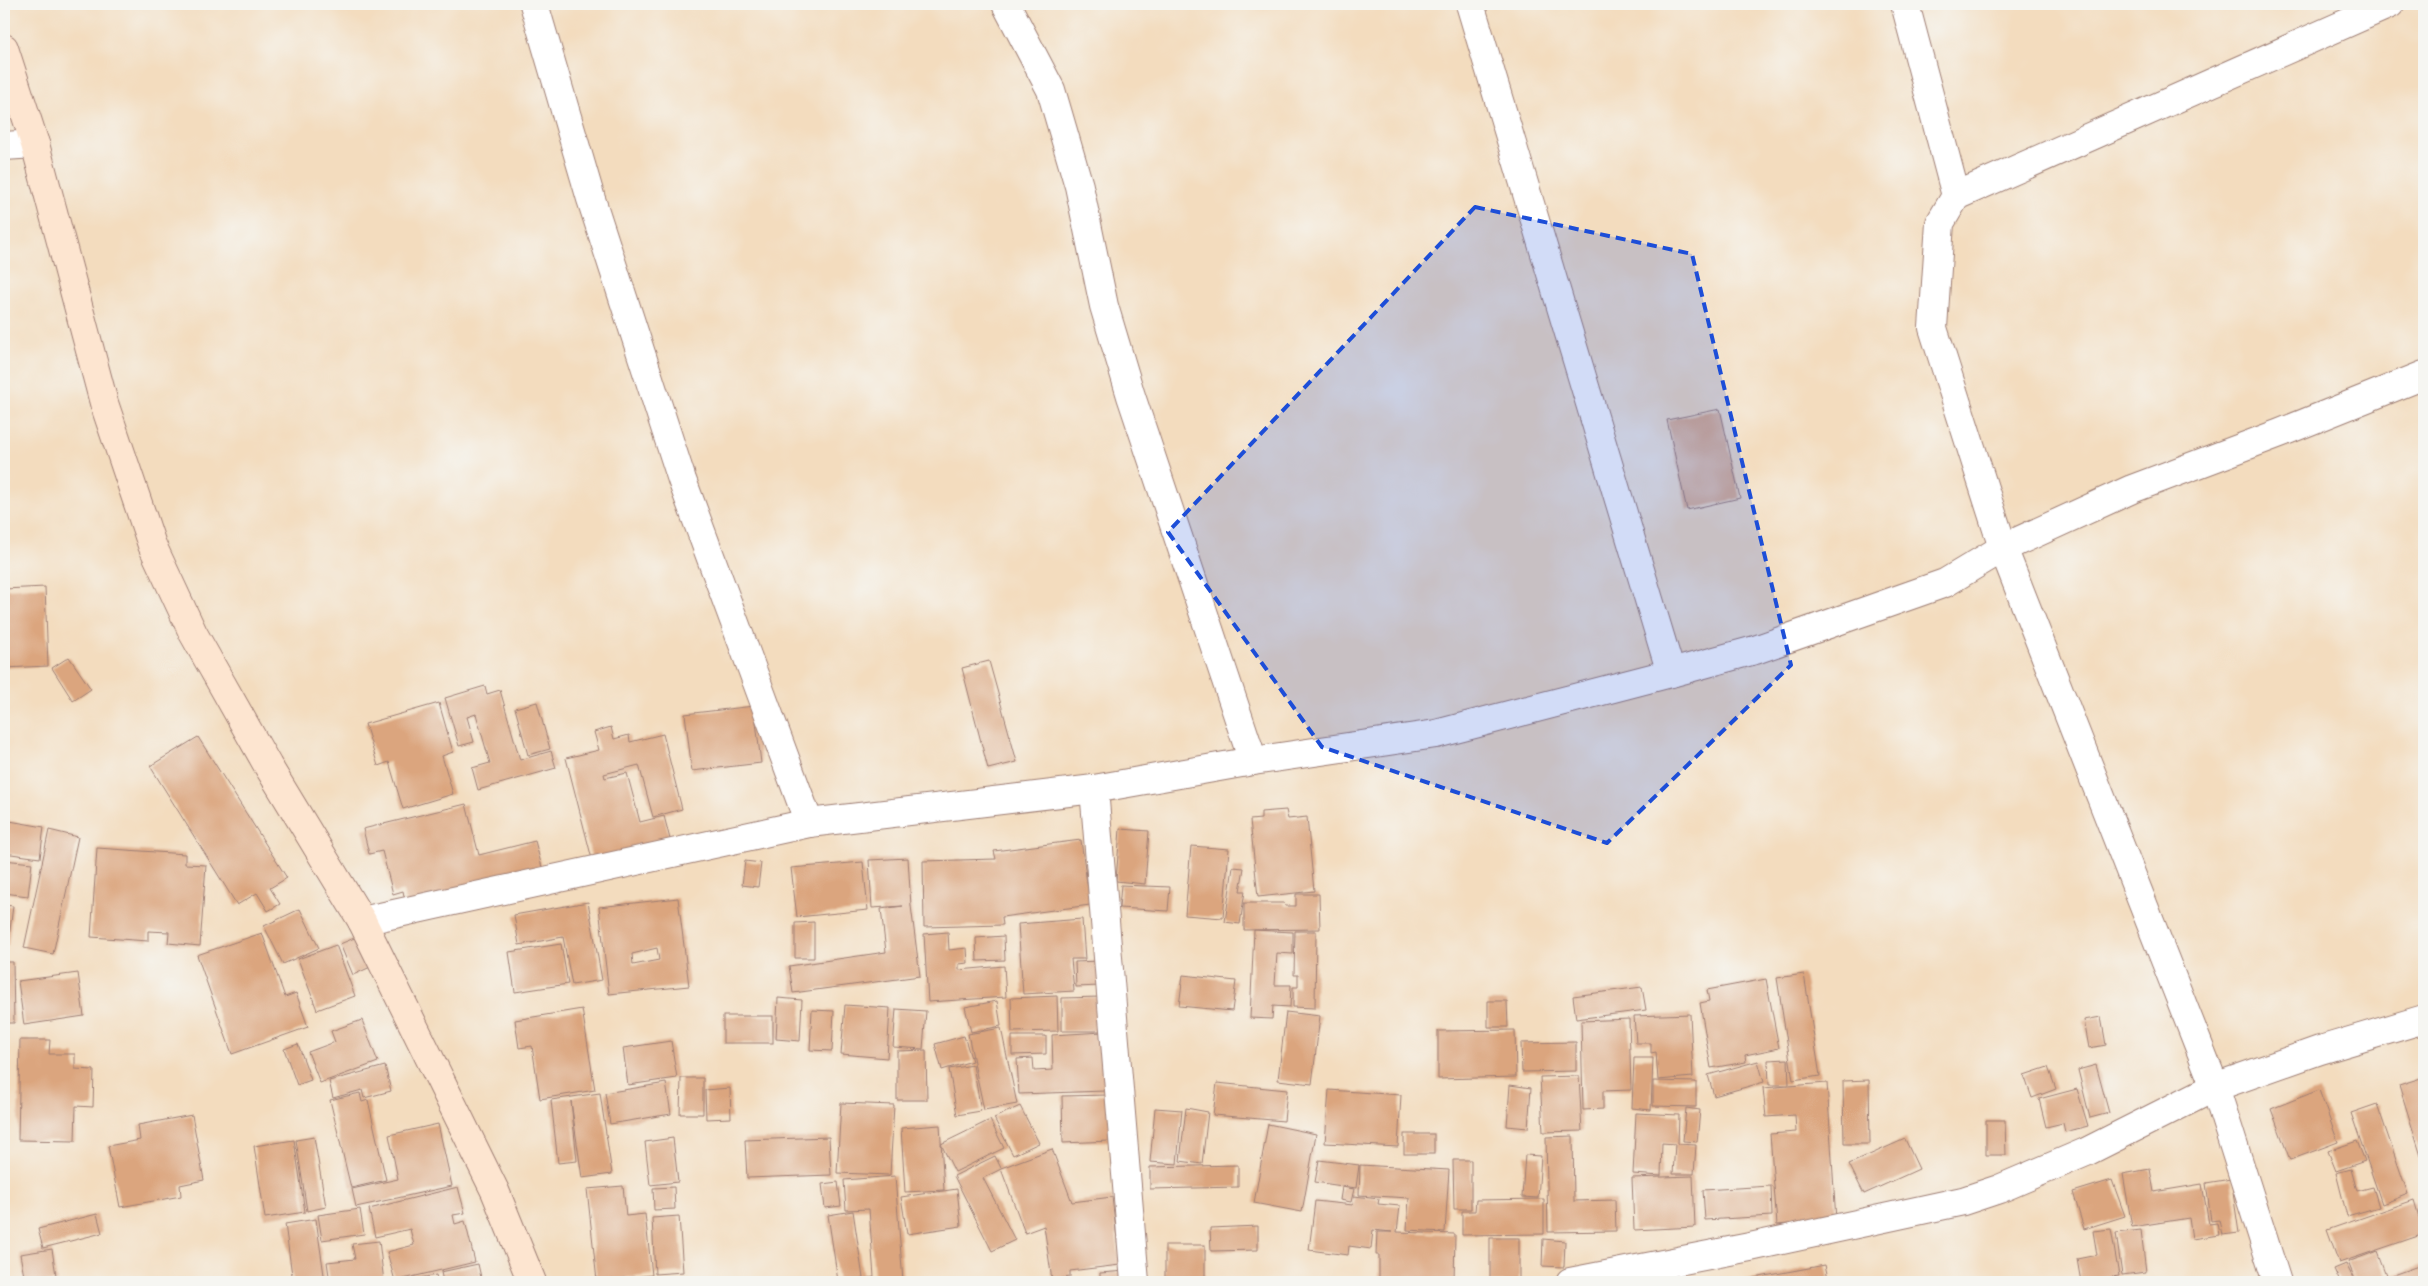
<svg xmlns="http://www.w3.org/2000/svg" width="2428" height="1286" font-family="'Sorts Mill Goudy',serif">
	<rect width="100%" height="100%" fill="#f6f6f2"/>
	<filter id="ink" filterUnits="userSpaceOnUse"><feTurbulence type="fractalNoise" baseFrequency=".02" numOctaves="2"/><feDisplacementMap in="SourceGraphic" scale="10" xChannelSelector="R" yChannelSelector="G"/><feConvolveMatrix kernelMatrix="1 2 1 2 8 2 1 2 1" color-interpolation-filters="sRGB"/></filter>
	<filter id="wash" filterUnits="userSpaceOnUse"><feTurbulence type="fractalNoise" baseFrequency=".0096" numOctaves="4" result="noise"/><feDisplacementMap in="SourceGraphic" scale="20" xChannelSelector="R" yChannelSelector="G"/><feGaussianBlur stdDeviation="1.12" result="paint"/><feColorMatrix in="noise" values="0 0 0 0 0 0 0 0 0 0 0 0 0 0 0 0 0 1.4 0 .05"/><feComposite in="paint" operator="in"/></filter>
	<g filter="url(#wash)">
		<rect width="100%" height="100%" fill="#f3dcbe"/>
		<g id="blocks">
			<!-- building -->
			<g fill="#dba57e" fill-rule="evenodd">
				<path d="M1720,409L1740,498L1687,510L1667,420Z"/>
				<path d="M45,587L48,666L4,668V589Z"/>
				<path d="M69,657L91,689L73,701L52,668Z"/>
				<path d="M989,661L1017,762L988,769L962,668Z"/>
				<path d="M485,686L487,694L500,690L520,760L551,751L556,768L478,790L472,768L490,763L476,714L467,717L474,742L459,746L445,698Z"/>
				<path d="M537,702L550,749L528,755L515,708Z"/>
				<path d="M439,703L453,752L442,756L453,794L403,809L389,762L378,766L365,724Z"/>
				<path d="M754,706L761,763L692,771L685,714Z"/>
				<path d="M611,727L614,739L629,735L630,742L663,734L682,809L653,817L639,765L604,774L605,778L627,773L640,822L664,816L671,843L593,863L566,758L599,750L594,732Z"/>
				<path d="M198,737L287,878L270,888L280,904L268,911L257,893L237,905L150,766Z"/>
				<path d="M466,804L479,855L535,841L543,871L406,905L403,891L393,894L382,851L369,854L363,829Z"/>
				<path d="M1286,810L1288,819L1307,817L1314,891L1258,897L1250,820L1261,819V812Z"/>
				<path d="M4,820L44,827L40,858L4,853Z"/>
				<path d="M1120,829L1149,831L1145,884L1116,881Z"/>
				<path d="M49,830L78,837L53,954L24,948Z"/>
				<path d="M1081,840L1090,905L1002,917L1003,925L924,927L923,861L996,859L994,851Z"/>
				<path d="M1191,846L1229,849L1223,918L1185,915Z"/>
				<path d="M97,848L185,854V864L206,865L200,946L168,943L169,932L148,931V941L91,937Z"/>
				<path d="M908,858L911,906L920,976L793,993L789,966L886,952L881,909L903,906L872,908L869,860Z"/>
				<path d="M4,860L32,863L28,896L4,893Z"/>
				<path d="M745,861L761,863L758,887L742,885Z"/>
				<path d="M863,862L868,910L797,917L791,868Z"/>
				<path d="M1233,867L1244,868L1240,891H1245L1240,924L1225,922Z"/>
				<path d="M1121,885L1170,887L1168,911L1119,908Z"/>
				<path d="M1296,894H1319L1320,929L1244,930V903H1284L1285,906H1296Z"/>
				<path d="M678,898L689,986L609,994L599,907ZM657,948L659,960L633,965L632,954Z"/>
				<path d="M588,902L602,980L572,985L563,937L519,945L514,915Z"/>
				<path d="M4,905L13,906L8,946L4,945Z"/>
				<path d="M300,909L319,948L283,964L264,926Z"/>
				<path d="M1082,919L1085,959H1071L1074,991L1023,994L1018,924Z"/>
				<path d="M814,922V958H795V923Z"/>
				<path d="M1254,930L1293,932V954L1277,953L1275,985H1291L1290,1007L1273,1006L1272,1019L1250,1018Z"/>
				<path d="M1295,931H1316L1315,1008L1293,1007V987H1298V975H1294Z"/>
				<path d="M948,932L949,950L967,948L968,963L959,964V970L1004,966L1006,997L928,1002L924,934Z"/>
				<path d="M262,933L285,997L296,993L308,1027L232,1054L197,955Z"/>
				<path d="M364,934L377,964L353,975L340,944Z"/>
				<path d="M1004,936L1005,960L977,961L976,938Z"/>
				<path d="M561,944L568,984L515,992L509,952Z"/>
				<path d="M336,945L355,996L317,1010L298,959Z"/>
				<path d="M1099,961L1100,986L1076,987L1075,962Z"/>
				<path d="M4,962H13L14,1023H4Z"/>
				<path d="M78,973L84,1016L24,1025L18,981Z"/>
				<path d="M1804,974L1820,1076L1793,1080L1777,978Z"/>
				<path d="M1183,975L1236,981L1232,1011L1179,1006Z"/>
				<path d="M1766,979L1779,1048L1745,1055L1746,1062L1711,1068L1700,1003L1709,1001L1707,990Z"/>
				<path d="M1642,987L1646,1010L1576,1019L1573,996Z"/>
				<path d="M1057,996L1058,1031L1012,1032L1011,998Z"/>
				<path d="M1100,997L1101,1031H1062V998Z"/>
				<path d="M778,998L802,1000L800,1041L776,1039Z"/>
				<path d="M997,1001L1001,1026L971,1032L965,1007Z"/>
				<path d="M1488,1001H1507L1508,1027H1488Z"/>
				<path d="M845,1005L890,1008L887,1058L841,1054Z"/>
				<path d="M582,1009L595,1090L540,1099L532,1046L519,1048L515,1020Z"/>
				<path d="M896,1009L926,1011L923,1049L893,1047Z"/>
				<path d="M812,1010L834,1011L832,1051L810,1050Z"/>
				<path d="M1286,1012L1320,1016L1312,1084L1278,1080Z"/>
				<path d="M1690,1014L1693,1077L1658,1080L1656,1052L1651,1053V1043H1636L1634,1016Z"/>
				<rect x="723" y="1016" width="50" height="27"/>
				<path d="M2101,1017L2106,1045L2089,1048L2084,1020Z"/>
				<path d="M1629,1019L1631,1090L1603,1091V1109L1583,1110L1581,1021Z"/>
				<path d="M362,1020L378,1062L320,1083L308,1052L335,1042L331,1031Z"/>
				<path d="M1001,1028L1017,1104L984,1110L968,1034Z"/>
				<path d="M1515,1030L1516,1077L1438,1079V1031Z"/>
				<path d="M1103,1032L1105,1091L1019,1094L1017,1059L1033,1058L1034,1071L1053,1070L1052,1035Z"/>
				<path d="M964,1036L972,1061L942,1070L935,1044Z"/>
				<path d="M1012,1036H1046V1054L1012,1055Z"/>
				<path d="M20,1040H50L49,1054H75V1069L94,1070L93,1107L76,1106L75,1141L18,1140Z"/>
				<path d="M671,1041L677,1078L628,1085L623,1048Z"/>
				<path d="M1576,1042V1071L1522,1072L1521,1043Z"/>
				<path d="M298,1044L311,1080L297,1085L284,1049Z"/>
				<path d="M926,1050L927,1100H897V1051Z"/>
				<path d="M1634,1058H1653L1651,1110L1632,1108Z"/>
				<path d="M1788,1059L1789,1085H1769L1768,1060Z"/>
				<path d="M1758,1061L1764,1082L1714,1096L1708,1075Z"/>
				<path d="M973,1065L981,1111L957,1115L949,1069Z"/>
				<path d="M2096,1065L2109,1113L2090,1118L2078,1070Z"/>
				<path d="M385,1066L391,1091L364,1098L362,1090L333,1098L329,1081Z"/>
				<path d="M2048,1067L2056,1089L2032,1098L2024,1075Z"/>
				<path d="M1579,1076L1582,1131L1543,1132L1540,1077Z"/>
				<path d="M2424,1077V1155L2421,1156L2399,1085Z"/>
				<path d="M681,1078H703V1114H680Z"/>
				<path d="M1869,1080L1870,1144H1844L1843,1081Z"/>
				<path d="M1653,1081L1696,1082V1107L1653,1106Z"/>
				<path d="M666,1083L671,1114L610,1124L605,1093Z"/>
				<path d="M1217,1083L1287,1090L1284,1121L1213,1115Z"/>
				<path d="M1827,1083L1836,1220L1777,1225L1770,1134L1796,1132L1795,1115L1766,1117L1763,1088Z"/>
				<path d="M1510,1085L1531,1088L1528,1128L1507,1126Z"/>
				<path d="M730,1088L731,1118L706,1119L705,1090Z"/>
				<path d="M2077,1089L2088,1126L2065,1132L2063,1123L2046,1127L2039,1099Z"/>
				<path d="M1329,1090L1401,1095L1398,1147L1325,1143Z"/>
				<path d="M2319,1090L2338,1142L2290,1160L2271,1109Z"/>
				<path d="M360,1093L362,1102L368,1100L386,1180L351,1188L330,1100Z"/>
				<path d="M600,1093L612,1174L582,1178L571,1101L577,1161L558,1163L551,1100Z"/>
				<path d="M1109,1095L1110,1141L1063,1143L1062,1096Z"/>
				<path d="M841,1103L894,1105L890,1175L837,1173Z"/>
				<path d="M2377,1104L2408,1194L2382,1204L2351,1113Z"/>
				<path d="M1020,1106L1039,1143L1013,1155L994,1118Z"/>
				<path d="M1155,1108L1182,1110L1177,1164L1150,1162Z"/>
				<path d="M1186,1108L1208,1112L1202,1164L1180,1161Z"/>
				<path d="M1686,1108L1700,1110L1697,1142L1683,1141Z"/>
				<path d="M1636,1113L1679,1115L1678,1144L1696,1145L1694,1174H1673L1675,1144L1662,1143L1661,1176L1633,1174Z"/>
				<path d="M192,1115L204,1180L180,1185L181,1196L120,1207L108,1146L140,1140L138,1125Z"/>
				<path d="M990,1120L1004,1148L955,1172L941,1144Z"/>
				<path d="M1986,1120H2005L2006,1155H1986Z"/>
				<path d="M438,1124L452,1186L356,1207L352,1189L398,1179L389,1135Z"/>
				<path d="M1268,1124L1316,1134L1302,1212L1254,1203Z"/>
				<path d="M940,1125L944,1190L905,1192L901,1128Z"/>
				<rect x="1404" y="1134" width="30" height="20"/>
				<path d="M1573,1136L1574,1201L1615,1200L1616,1231L1548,1232L1546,1137Z"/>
				<path d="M314,1137L326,1207L307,1211L296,1140Z"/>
				<path d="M829,1137L831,1175L747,1178L745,1140Z"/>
				<path d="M673,1138L678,1182L650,1185L645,1142Z"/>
				<path d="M1905,1139L1919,1169L1864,1194L1849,1164Z"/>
				<path d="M294,1140L305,1212L265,1218L254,1146Z"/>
				<path d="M2357,1141L2365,1161L2336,1171L2328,1151Z"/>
				<path d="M1052,1149L1072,1202L1112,1197L1120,1265L1070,1271V1277L1052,1280L1044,1226L1025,1233L1001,1169L983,1178L1015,1240L992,1251L954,1176L995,1156L1001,1168Z"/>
				<path d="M1525,1155L1541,1156L1538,1198L1522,1197Z"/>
				<path d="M1319,1160L1359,1165L1356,1188L1315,1182Z"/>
				<path d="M1453,1160H1471V1209H1454Z"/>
				<path d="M1238,1165V1187L1150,1189V1167Z"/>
				<path d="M1360,1165L1449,1170L1445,1232L1407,1230L1409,1198L1359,1195Z"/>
				<path d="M2150,1169L2154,1192L2202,1184L2209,1224L2217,1223L2219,1235L2192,1239L2189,1218L2132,1227L2123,1174Z"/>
				<path d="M2351,1169L2357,1191L2373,1187L2379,1207L2347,1216L2336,1173Z"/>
				<path d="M895,1176L903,1282H851V1280L838,1281L828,1215L853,1211L863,1278L857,1280L874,1277L869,1209L846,1210L844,1180Z"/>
				<path d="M1693,1176L1695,1227L1634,1230L1632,1178Z"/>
				<path d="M2231,1179L2239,1233L2222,1235L2219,1220L2211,1221L2206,1183Z"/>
				<path d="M2112,1180L2125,1216L2084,1229L2073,1192Z"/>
				<path d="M838,1182L841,1206L825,1208L822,1184Z"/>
				<path d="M623,1186L626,1216L645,1214L652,1275L597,1281L587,1189Z"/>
				<path d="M1771,1186L1772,1216L1705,1220L1703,1190Z"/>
				<path d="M458,1187L465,1213L453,1215L455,1224L465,1221L475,1262L395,1281L387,1252L414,1245L410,1229L375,1237L369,1209Z"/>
				<path d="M674,1187L675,1209L654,1210L653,1188Z"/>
				<path d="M1342,1187L1354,1189L1351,1202L1340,1200Z"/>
				<path d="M957,1189L961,1226L907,1234L901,1197Z"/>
				<path d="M1354,1196L1379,1199L1378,1204L1400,1206L1397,1232L1455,1234L1454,1282H1379V1255H1376L1377,1232H1392L1373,1230L1371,1249L1349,1246L1348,1255L1309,1250L1315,1201L1353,1205Z"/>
				<path d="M1544,1199V1234L1462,1235V1211H1475L1476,1200Z"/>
				<path d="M2414,1200L2424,1234L2339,1263L2327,1230Z"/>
				<path d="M360,1209L364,1234L322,1240L318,1215Z"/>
				<path d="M97,1214L102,1233L43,1248L38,1229Z"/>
				<path d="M679,1216L683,1272L655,1274L652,1218Z"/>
				<path d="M316,1219L325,1282H293L285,1224Z"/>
				<path d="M1258,1226V1250L1211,1251L1210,1228Z"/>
				<path d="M2111,1229L2119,1276L2081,1282L2077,1259L2097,1255L2093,1231Z"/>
				<path d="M2141,1230L2146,1272L2122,1275L2116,1233Z"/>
				<rect x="1490" y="1238" width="29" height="44"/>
				<path d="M1543,1239L1565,1241L1564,1267L1542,1266Z"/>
				<path d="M379,1241L384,1282H330L327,1262L355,1259L352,1244Z"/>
				<rect x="1165" y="1245" width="40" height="37"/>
				<path d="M52,1249L57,1282H25L20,1254Z"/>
				<path d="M2377,1251L2386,1275L2367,1282H2356L2348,1262Z"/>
				<path d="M478,1264L482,1282H443L441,1272Z"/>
				<path d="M2346,1264L2355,1282H2340L2334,1269Z"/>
				<path d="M2424,1264V1282H2373Z"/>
				<path d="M1825,1265L1829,1282H1743V1280Z"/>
				<path d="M1126,1271V1282H1100V1273Z"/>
				<path d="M436,1275L438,1282H405V1281Z"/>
				<rect x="1032" y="1280" width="43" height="2"/>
			</g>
		</g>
	</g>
	<g filter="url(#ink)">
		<use href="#blocks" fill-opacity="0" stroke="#9e7e74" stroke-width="1"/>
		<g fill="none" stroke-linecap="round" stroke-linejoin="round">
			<defs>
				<g id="street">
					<path d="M534,4L591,199L682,480L809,823"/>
					<path d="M1006,4L1051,90L1079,186L1104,306L1131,396L1253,761"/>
					<path d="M1470,4L1671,673"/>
					<path d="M1905,4L1956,196"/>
					<path d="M4,146L35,144"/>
					<path d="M1094,789L1135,1282"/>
					<path d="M362,921L809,823L1094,789L1253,761L1436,734L1671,673L1755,650L1945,583L2003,548L2132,489L2280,433L2424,375"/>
					<path d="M1570,1282L1750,1247L1963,1201L1999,1189L2086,1152L2215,1087L2320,1050L2424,1019"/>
					<path d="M2277,1282L2215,1087L2003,548L1933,328L1940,223L1956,196L2390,4"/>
				</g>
				<path id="secondary" d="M4,48L35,144L104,403L152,545L193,633L268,766L362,921L495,1191L532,1282"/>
			</defs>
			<!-- street casing -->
			<use href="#street" stroke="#9e7e74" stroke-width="30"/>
			<!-- secondary casing -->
			<use href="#secondary" stroke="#9e7e74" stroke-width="30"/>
			<!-- street -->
			<use href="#street" stroke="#fff" stroke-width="28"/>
			<!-- secondary -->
			<use href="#secondary" stroke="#fde5d0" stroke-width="28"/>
		</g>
	</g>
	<!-- marked area -->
	<path fill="#1d4ed8" fill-opacity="0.2" stroke="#1d4ed8" stroke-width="4" stroke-dasharray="10 6" stroke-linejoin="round" d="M1475,207L1692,254L1791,665L1607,843L1322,747L1168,532Z"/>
	<!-- margin -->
	<rect width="2428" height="1286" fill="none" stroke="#f6f6f2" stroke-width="20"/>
</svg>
